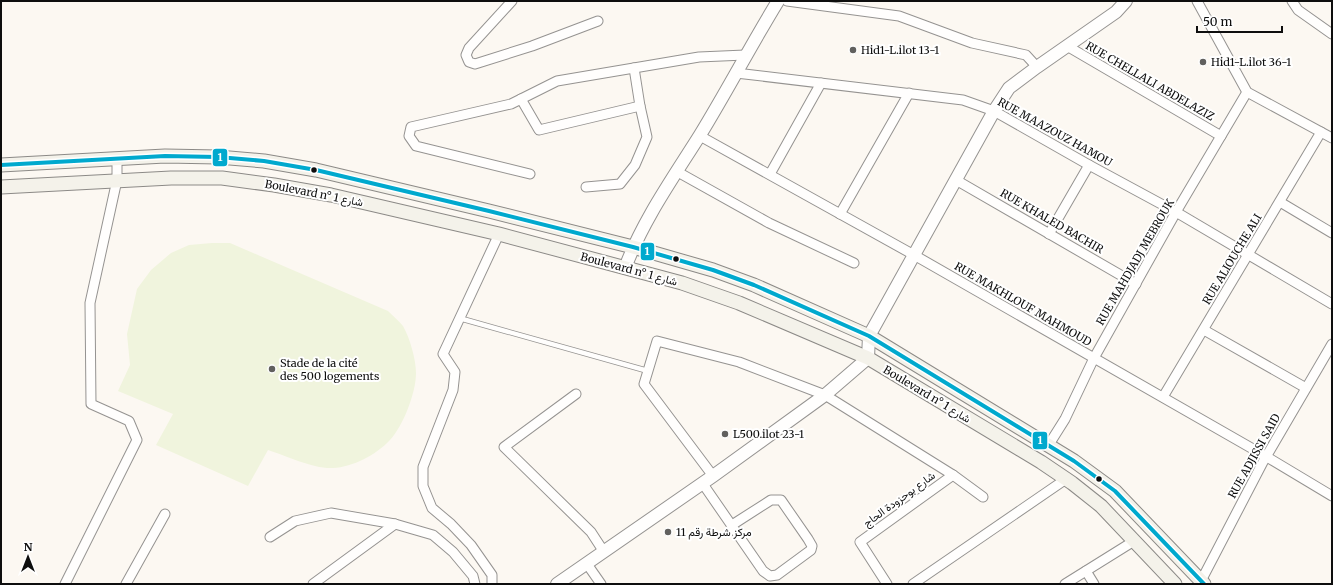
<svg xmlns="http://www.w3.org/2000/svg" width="1333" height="585" font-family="Merriweather,Vazirmatn,serif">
	<rect width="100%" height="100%" fill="#fcf8f2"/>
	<!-- pitch -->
	<path fill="#f0f4dd" d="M212,243H230L388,311C393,316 399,321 403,326C410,338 416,360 416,373C416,393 403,426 390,440C376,455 353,467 333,468C313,469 287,456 268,450L248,486L156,445L173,414L118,391L130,365L127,334L137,289L151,270L171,253L189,245Z"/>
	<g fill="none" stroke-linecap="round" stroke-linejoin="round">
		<defs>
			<path id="service" d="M459,318L648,371"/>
			<g id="minor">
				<path d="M512,1L469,48L466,55L469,62L475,64L532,46L598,21"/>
				<path d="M787,1L899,16L972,43L1026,55L1037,67"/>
				<path d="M1197,1L1247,92L1332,138"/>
				<path d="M1292,1L1298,10L1332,34"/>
				<path d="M1067,46L1221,136"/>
				<path d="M736,73L963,100L994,111L1089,165L1176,212L1332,304"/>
				<path d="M521,99L539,130L640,106L634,68"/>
				<path d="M700,136L914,255L1267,457L1332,496"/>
				<path d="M676,171L769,223L854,263"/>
				<path d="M530,174L416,146L409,136L411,127L511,104L557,81L699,57L745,55"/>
				<path d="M770,174L821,83"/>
				<path d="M956,180L1136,284"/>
				<path d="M586,187L620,184L635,165L647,137L640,106"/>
				<path d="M1280,202L1332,233"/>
				<path d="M840,214L909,93"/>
				<path d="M1049,234L1089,165"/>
				<path d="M1204,330L1306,388"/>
				<path d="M576,394L504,447L591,532L604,552"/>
				<path d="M1163,397L1321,132"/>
				<path d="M1048,446L1065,419L1094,358L1176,212L1247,92"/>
				<path d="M713,476L644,384L657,341L739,362L825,395L953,475L983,497"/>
				<path d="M703,484L763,571L770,576L777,575L811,550L812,546L808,539L781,500H771L732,525"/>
				<path d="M270,537L295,521L331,513L395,524L433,535L453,552L473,576L475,584"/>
				<path d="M587,564L601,584"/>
				<path d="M1086,571L1094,584"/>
				<path d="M1201,581L1263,462L1332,344"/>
				<path d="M65,584L137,440L129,421L91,404L90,303L117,180V158"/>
				<path d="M126,584L165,514"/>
				<path d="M313,584L395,524"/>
				<path d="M492,584V575L471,545L451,524L432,508L423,486V467L453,390L455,372L443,354L499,234"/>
				<path d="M887,584L860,542L953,475"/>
				<path d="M913,584L1066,479"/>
				<path d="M1065,584L1134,541"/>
			</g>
			<g id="tertiary">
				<path d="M625,268C643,220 673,178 700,135C727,91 751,45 778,1"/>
				<path d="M557,584L713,476L825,395L868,358L869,336L994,111L1009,88L1037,67L1116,12L1126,1"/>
			</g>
			<g id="secondary">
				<path d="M1,165L165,156L218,157L264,161L316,170L489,211L633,247L713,270L754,285L869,336L1074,461L1115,491L1204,584"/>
				<path d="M1,187L171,178H222L274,185L331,195L499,234L682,283L739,303L868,358L1041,462L1072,483L1101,506L1175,584"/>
			</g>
		</defs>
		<!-- service casing -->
		<use href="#service" stroke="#959391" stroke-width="6"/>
		<!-- minor casing -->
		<use href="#minor" stroke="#959391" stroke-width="11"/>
		<!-- tertiary casing -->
		<use href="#tertiary" stroke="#959391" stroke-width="14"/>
		<!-- secondary casing -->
		<use href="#secondary" stroke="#8c8a87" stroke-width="15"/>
		<!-- service -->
		<use href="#service" stroke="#fffefd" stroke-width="4.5"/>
		<!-- minor -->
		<use href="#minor" stroke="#fffefd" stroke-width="9"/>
		<!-- tertiary -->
		<use href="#tertiary" stroke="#fffefd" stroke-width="12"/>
		<!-- secondary -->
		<use href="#secondary" stroke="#f4f2ea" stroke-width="13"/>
		<defs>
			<path id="bus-1" d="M1,165L165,156L218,157L264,161L316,170L489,211L633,247L713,270L754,285L869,336L1074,461L1115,491L1204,584"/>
		</defs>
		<!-- bus-1 casing -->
		<use href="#bus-1" stroke="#fff" stroke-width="7"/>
		<!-- bus-1 -->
		<use href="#bus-1" stroke="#00a9ce" stroke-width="4"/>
	</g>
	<!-- markers -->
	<g fill="#61605e" stroke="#fff" stroke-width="1.5">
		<circle cx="853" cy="50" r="4"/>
		<circle cx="1203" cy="62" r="4"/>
		<circle cx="272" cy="369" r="4"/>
		<circle cx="725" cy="434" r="4"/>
		<circle cx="668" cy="532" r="4"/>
	</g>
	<g fill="#0e0e0e" stroke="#fff" stroke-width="1.5">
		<circle cx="314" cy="170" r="3.5"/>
		<circle cx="676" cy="259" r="3.5"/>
		<circle cx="1099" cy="479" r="3.5"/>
	</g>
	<g text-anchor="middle" stroke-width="4" stroke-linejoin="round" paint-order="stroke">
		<!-- poi labels -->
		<g font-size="11" fill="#0e0e0e" stroke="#fff" text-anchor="start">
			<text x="861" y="54">Hid1-L.ilot 13-1</text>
			<text x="1211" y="66">Hid1-L.ilot 36-1</text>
			<text x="280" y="367">Stade de la cité<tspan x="280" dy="13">des 500 logements</tspan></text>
			<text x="733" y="438">L500.ilot 23-1</text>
			<text x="676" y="536">مركز شرطة رقم 11</text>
		</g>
		<!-- street labels -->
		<g font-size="11" fill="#0e0e0e" stroke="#fff">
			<text transform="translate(1150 81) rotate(30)" y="4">RUE CHELLALI ABDELAZIZ</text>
			<text transform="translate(1055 132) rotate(29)" y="4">RUE MAAZOUZ HAMOU</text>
			<text transform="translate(314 193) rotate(11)" y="4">Boulevard n° شارع 1</text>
			<text transform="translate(1052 221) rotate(30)" y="4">RUE KHALED BACHIR</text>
			<text transform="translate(1232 259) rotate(-59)" y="4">RUE ALIOUCHE ALI</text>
			<text transform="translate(1135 262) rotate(-60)" y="4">RUE MAHDJADJ MEBROUK</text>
			<text transform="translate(629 269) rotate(15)" y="4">Boulevard n° شارع 1</text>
			<text transform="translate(1023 304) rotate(30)" y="4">RUE MAKHLOUF MAHMOUD</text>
			<text transform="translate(927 394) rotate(31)" y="4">Boulevard n° شارع 1</text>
			<text transform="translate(1254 456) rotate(-61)" y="4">RUE ADJISSI SAID</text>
			<text transform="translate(899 499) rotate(-36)" y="4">شارع بوحزودة الحاج</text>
		</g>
	</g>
	<g stroke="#fff" stroke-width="1.5">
		<rect x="212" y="148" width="16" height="19" rx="4" fill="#00a9ce"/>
		<rect x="640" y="242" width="15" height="19" rx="4" fill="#00a9ce"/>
		<rect x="1032" y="431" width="16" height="19" rx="4" fill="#00a9ce"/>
	</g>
	<g font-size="11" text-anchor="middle" font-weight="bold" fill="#fff">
		<text x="220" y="161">1</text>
		<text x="647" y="255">1</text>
		<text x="1040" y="444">1</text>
	</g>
	<!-- border -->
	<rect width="1333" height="585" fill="none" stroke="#0e0e0e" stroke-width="4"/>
	<!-- north arrow -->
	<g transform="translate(28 557)" stroke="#ffffff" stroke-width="3" paint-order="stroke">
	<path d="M0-3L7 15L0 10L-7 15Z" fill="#0e0e0e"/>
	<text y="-6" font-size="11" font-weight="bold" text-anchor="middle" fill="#0e0e0e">N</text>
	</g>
	<!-- scale -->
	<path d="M1197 26v6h85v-6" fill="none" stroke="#0e0e0e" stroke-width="2"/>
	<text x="1203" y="26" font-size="12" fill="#0e0e0e" stroke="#ffffff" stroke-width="3" paint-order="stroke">50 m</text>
</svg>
